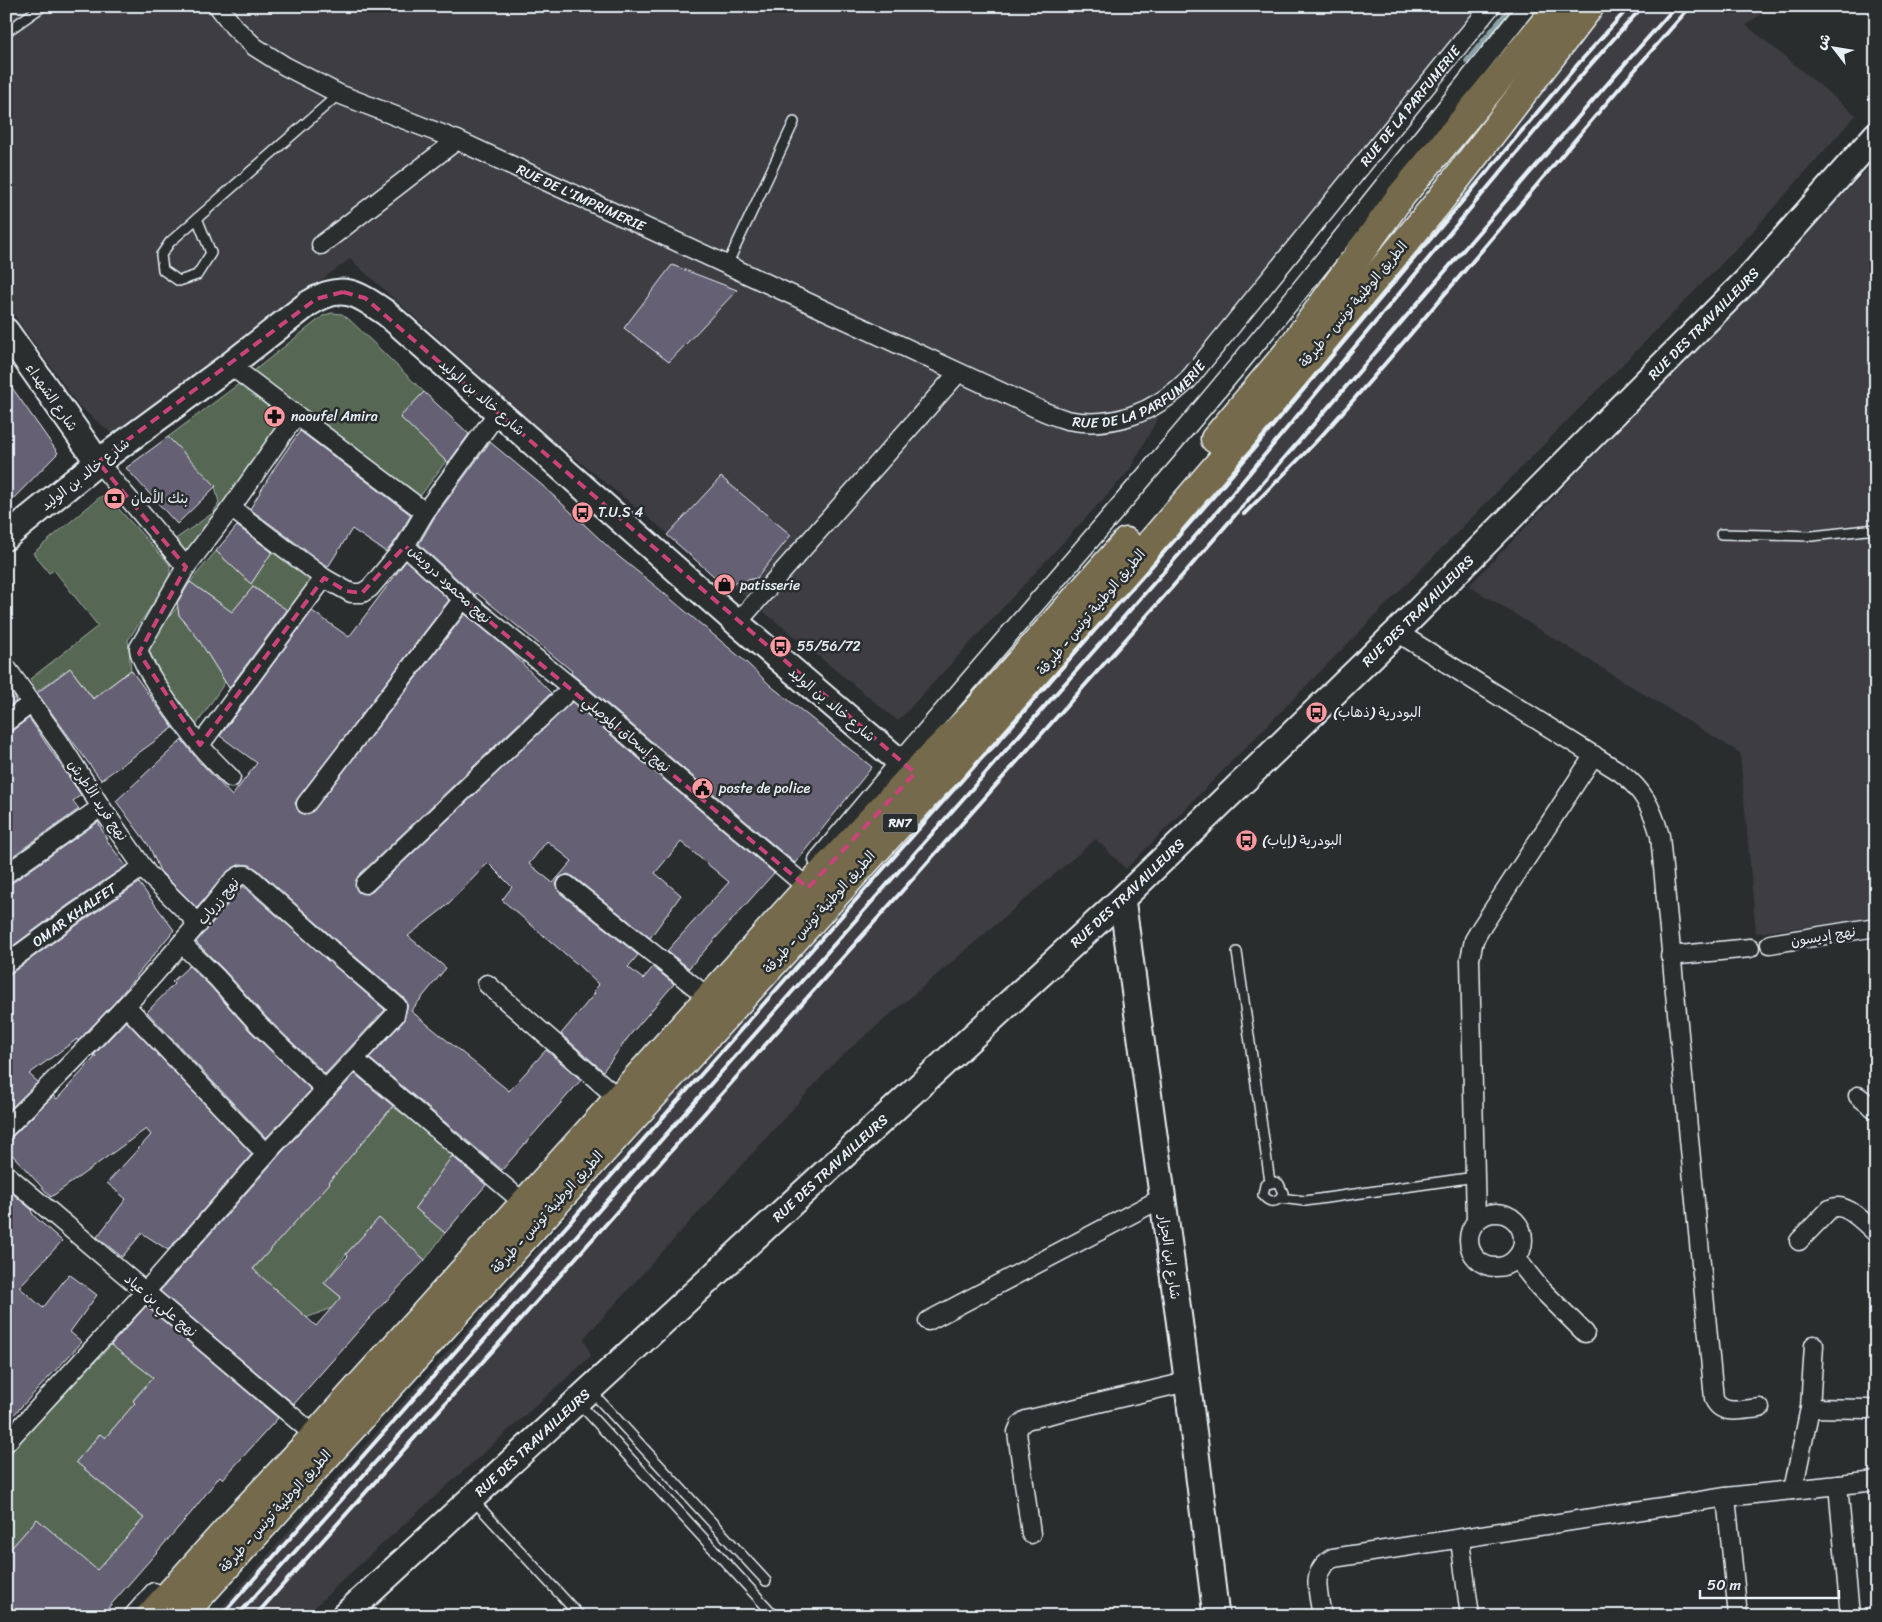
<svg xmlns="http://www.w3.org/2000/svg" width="1882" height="1622" font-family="Sriracha,'Playpen Sans Arabic',sans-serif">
	<rect width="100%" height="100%" fill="#2a2d2e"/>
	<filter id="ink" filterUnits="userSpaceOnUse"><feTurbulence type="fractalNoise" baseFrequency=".02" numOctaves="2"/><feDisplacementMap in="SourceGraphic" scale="10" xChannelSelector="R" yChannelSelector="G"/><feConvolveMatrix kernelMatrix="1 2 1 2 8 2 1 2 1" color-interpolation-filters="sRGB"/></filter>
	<g filter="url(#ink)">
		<!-- built -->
		<g fill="#3c3d43">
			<path d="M6,6H1478L1173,390L1129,471L898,721L537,427L350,259L112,434L79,406L18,321L6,301Z"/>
			<path d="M1611,6H1772L1746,25L1856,115L1743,242L1126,869L1096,839L838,1059L584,1338L591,1356L347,1576L306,1616H214L925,812L1566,57Z"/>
			<path d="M1876,160V918L1756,933L1740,753L1469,586Z"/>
		</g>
		<!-- green -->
		<g fill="#576852" stroke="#a0aca5">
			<path d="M331,313L342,314L351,321L424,392L400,417L446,461L416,502L251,373L323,316Z"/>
			<path d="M240,383L287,420L188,553L180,548L174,540L213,513L219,503L215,486L168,437Z"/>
			<path d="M106,495L170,565V579L128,640L131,670L93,698L70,668L36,692L30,679L98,626L54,570L49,573L33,553L100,497Z"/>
			<path d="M274,548L309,576V588L289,613L252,585L253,587L229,616L218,609L220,603L190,582L216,551L251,584Z"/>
			<path d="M178,606L179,615L199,639L225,682L195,727L161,685L145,649Z"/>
			<path d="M393,1107L456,1152L415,1208L445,1233L425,1260L379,1218L346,1254L325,1283L344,1300L332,1308L306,1318L239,1286Z"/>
			<path d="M111,1345L153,1377L133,1400L135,1403L105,1438L99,1434L76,1462L144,1519L96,1572L37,1519L6,1554V1500L9,1496L6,1493V1457Z"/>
		</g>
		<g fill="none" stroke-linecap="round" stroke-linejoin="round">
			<!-- stream -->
			<path stroke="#8aa1a5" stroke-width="5.5" d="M1467,61L1512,6"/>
		</g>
		<!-- building -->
		<g fill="#656173" stroke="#e8f1f8" fill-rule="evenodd">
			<path d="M672,265L737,290L669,362L624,328Z"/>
			<path d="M6,379L58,453L6,506Z"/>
			<path d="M424,392L469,434L448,463L400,417Z"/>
			<path d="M300,431L411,515L396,540L386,552L352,529L328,567L250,509L275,467Z"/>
			<path d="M168,437L216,486L177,524L126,468Z"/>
			<path d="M490,442L543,486L618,556L653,584L747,663L771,686L872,767L795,863L585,685L571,673L572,671L477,593L475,595L470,591L419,544L434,518Z"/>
			<path d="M721,477L791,535L757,578L724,585L667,535Z"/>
			<path d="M237,526L272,552L251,584L216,551Z"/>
			<path d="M406,561L449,600L298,798L295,803L299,812L305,815L314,810L465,614L510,651L551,693L358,876L355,886L358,892L367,894L372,892L572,702L774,873L689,968L667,951L729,882L681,842L655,873L681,895L650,938L574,877L568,874L559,878L556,884L560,893L638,955L628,967L643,979L653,967L674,984L630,1035L603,1071L561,1034L595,993L593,991L599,985L577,964L502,900L512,887L488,863L444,908L408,936L446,968L411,1011L509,1091L546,1050L581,1080L502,1170L369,1058L403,1022L407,1008V1002L404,998L338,942L258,870L250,865L240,864L228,871L197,908L160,871L149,846L116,801L182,740L201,764V763L232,796L257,763L220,736L312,611L349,637ZM547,841L572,861L553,883L529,864Z"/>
			<path d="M190,582L232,612L253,587L287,610L229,688L197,637L179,615L177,603Z"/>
			<path d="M70,668L93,699L131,670L173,728L101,780L37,693Z"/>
			<path d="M6,688L16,701L6,709Z"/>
			<path d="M29,718L81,795L73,801L79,809L6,861V732L12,731Z"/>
			<path d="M98,822L108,842L126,866L68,905L6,951V885L12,883Z"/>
			<path d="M139,883L174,930L115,1002L78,1041L77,1039L29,1074L38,1082L6,1113V977L80,923Z"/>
			<path d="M243,886L385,1010L325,1074L266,1017L225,971L196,942Z"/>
			<path d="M189,966L209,985L251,1032L311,1090L266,1138L147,1012L174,984L172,982Z"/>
			<path d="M126,1021L252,1154L168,1250L142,1233L122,1257L97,1237L126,1199L107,1183L151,1135L146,1129L51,1197L6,1148V1138L13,1136L53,1096L57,1099L96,1056L94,1055Z"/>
			<path d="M355,1074L393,1106L329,1182L330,1183L253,1269L316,1326L341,1297L324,1283L348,1256L346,1254L379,1218L425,1260L367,1321L294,1404L160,1291L282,1152Z"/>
			<path d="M452,1156L486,1185L445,1233L415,1208Z"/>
			<path d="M6,1188L32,1210L31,1211L34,1216L62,1241L19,1287L43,1308L69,1274L97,1295L70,1332L82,1342L6,1423Z"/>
			<path d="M146,1306L278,1418L223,1479L220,1476L191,1513L101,1616H6V1554L37,1519L97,1570L144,1518L76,1462L100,1434L105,1438L135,1403L133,1401L153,1377L111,1345Z"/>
		</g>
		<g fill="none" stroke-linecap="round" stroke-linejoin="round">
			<defs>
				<g id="lane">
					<path d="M6,32L43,6"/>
					<path d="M197,218L211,253L197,275L179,281L163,270L161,255L170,242L339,94"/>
					<path d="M727,265L794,122"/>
					<path d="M1721,534L1812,536L1876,529"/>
					<path d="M1237,952L1270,1182"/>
					<path d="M1280,1198L1283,1193L1279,1184L1275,1182L1265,1185L1263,1195C1268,1202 1274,1203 1280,1198L1305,1201L1475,1177"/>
					<path d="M591,1391L766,1581"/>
					<path d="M578,1402L775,1616"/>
					<path d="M473,1500L580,1616"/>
				</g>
				<g id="street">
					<path id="s1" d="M218,6L234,27L255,47L285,66L339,94L457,140L1038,409C1047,413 1057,417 1067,420C1113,429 1155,412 1188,380L1491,6"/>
					<path d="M321,245L457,140"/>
					<path d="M230,365L425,512"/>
					<path d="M98,462L186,567"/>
					<path d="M405,546L463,599L572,688"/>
					<path d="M324,578L351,593H362L370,588L405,546L425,512L499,411"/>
					<path d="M737,623L958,373"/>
					<path d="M1397,632L1620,772C1643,790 1652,807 1660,836L1714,1399C1722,1417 1744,1409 1760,1408"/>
					<path d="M6,667L60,743L101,807L147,873L199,924"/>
					<path d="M6,722L32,703"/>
					<path d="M200,745L324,578L231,508"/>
					<path d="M231,778C220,767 208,756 199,744C186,728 138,664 139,648L186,567L231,508L296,415"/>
					<path d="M306,804L463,599"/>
					<path d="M818,860C926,728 1040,600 1151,469C1280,318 1403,162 1527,6"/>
					<path d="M6,874L101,807"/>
					<path d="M365,884L572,688L808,888"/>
					<path d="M567,885L709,998"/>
					<path d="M182,944L217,978L258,1024L326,1090"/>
					<path d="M1770,944L1876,927"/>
					<path d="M1670,956L1750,948"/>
					<path id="s2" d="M6,964L74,914L143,867"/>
					<path d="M487,984L619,1099"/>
					<path d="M126,1006L266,1154"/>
					<path d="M354,1059L524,1203"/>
					<path d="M1858,1096L1876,1110"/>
					<path d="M6,1128C86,1050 164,969 232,881C239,875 244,872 251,878L331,950L397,1006L395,1015L274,1145L145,1292L6,1443"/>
					<path d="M6,1174L305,1427L314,1437"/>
					<circle cx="1496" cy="1240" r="27"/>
					<path d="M1476,1221L1470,959L1474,940L1481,928L1594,755"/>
					<path d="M1799,1241L1830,1209C1845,1200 1864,1223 1876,1233"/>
					<path d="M1516,1258L1539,1287L1585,1333"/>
					<path d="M928,1321L1162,1198"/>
					<path d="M1810,1408L1868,1409"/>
					<path d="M1838,1485L1850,1616"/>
					<path d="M1793,1490L1810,1408L1814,1345"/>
					<path d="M1726,1497L1738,1616"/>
					<path d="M1031,1534L1017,1432L1020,1425L1026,1420L1187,1382"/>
					<path d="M1460,1540L1470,1616"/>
					<path d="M133,1616L154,1592"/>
					<path d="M1322,1616C1319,1594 1309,1571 1333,1558L1726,1497L1876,1481"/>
				</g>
				<g id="secondary">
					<path d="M6,331L98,462"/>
					<path d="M6,537L98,462L230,365L308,304C341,282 357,293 386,313L737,623L899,761L931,786"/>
					<path d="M1122,899L1185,1363L1216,1616"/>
					<path id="s3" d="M344,1616L1122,899L1397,632L1748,279L1876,135"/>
				</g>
				<g id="primary">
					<path d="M1215,439L1290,350L1400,197L1559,6"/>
					<path d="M150,1616L236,1520L303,1449L808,888L915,773L973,715L1126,542"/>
					<path d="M181,1616L933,787L986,735L1283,389L1437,204L1590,6"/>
				</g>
			</defs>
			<!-- lane casing -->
			<use href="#lane" stroke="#e8f1f8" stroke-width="12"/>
			<!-- street casing -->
			<use href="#street" stroke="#e8f1f8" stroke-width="21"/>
			<!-- secondary casing -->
			<use href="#secondary" stroke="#e8f1f8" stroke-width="29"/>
			<!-- primary casing -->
			<use href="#primary" stroke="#e8f1f8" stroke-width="31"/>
			<!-- lane -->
			<use href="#lane" stroke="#2a2d2e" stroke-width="9"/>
			<!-- street -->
			<use href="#street" stroke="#2a2d2e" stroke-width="18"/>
			<!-- secondary -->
			<use href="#secondary" stroke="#2a2d2e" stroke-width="25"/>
			<!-- primary -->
			<use href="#primary" stroke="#746b4b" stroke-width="28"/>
			<!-- rail -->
			<g stroke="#e8f1f8" stroke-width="4">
				<path d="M1244,514C1271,487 1298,461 1324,433C1449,294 1566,146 1691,6"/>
				<path d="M221,1616L1213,497L1578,64L1630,6"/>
				<path d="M237,1616L424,1408L1222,506L1585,71L1643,6"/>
				<path d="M255,1616C560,1276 865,935 1167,593C1338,399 1504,199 1676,6"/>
			</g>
		</g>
	</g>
	<!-- marked area -->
	<path fill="none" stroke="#ca437a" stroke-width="4" stroke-dasharray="10 6" stroke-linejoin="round" d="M343,292L365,298L915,773L808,888L463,599L405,546L362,593L346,591L324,578L200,745L139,653L186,567L98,462L316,299Z"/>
	<!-- icons -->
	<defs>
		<symbol id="pharmacy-disc" viewBox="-11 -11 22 22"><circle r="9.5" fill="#ff9aa2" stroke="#2a2d2e"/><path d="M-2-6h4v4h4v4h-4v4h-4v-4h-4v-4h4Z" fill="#111"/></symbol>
		<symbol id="bank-disc" viewBox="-11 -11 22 22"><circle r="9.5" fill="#ff9aa2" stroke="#2a2d2e"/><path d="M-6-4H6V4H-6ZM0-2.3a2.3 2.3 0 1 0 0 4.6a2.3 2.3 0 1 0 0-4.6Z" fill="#111"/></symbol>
		<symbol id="bus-disc" viewBox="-11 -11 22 22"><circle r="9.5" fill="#ff9aa2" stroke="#2a2d2e"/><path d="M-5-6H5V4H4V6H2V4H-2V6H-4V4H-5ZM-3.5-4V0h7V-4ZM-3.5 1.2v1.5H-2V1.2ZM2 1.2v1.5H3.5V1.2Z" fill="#111"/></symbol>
		<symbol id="shop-disc" viewBox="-11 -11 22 22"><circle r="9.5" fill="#ff9aa2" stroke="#2a2d2e"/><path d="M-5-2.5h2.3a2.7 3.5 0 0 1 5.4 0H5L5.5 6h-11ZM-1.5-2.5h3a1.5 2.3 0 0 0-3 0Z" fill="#111"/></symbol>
		<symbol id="civic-disc" viewBox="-11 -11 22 22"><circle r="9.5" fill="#ff9aa2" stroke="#2a2d2e"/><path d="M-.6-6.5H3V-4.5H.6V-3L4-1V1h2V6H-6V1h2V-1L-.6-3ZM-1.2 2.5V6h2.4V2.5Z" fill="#111"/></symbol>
	</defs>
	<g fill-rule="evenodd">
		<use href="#pharmacy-disc" x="262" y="404" width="25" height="25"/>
		<use href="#bank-disc" x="102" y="486" width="25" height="25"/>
		<use href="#bus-disc" x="570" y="500" width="25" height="25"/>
		<use href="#shop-disc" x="712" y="572" width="25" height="25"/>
		<use href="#bus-disc" x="768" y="634" width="25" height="25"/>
		<use href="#bus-disc" x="1304" y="700" width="25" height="25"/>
		<use href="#civic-disc" x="690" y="776" width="25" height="25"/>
		<use href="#bus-disc" x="1234" y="828" width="25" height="25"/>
	</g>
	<g text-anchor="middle" stroke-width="5" stroke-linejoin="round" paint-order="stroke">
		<!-- shield labels -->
		<rect fill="#2a2d2e" stroke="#afb6bb" stroke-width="1" x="882.5" y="813.5" width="35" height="19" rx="4"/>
		<g font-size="12" font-weight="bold" fill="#e8f1f8">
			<text x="900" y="827">RN7</text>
		</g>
		<!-- street labels -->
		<g font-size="14" fill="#e8f1f8" stroke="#2a2d2e">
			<text dy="5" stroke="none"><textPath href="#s1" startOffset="1435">RUE DE LA PARFUMERIE</textPath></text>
			<text dy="5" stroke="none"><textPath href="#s1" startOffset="415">RUE DE L'IMPRIMERIE</textPath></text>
			<text transform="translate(1353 304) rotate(-50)" y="5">الطريق الوطنية تونس - طبرقة</text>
			<text dy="5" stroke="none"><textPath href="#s3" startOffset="1876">RUE DES TRAVAILLEURS</textPath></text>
			<text dy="5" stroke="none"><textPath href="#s1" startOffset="1030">RUE DE LA PARFUMERIE</textPath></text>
			<text transform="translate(52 397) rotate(55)" y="5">شارع الشهداء</text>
			<text transform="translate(482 397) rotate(41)" y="5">شارع خالد بن الوليد</text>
			<text transform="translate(85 474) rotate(-38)" y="5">شارع خالد بن الوليد</text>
			<text transform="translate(450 584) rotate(43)" y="5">نهج محمود درويش</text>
			<text dy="5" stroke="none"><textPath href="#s3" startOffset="1471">RUE DES TRAVAILLEURS</textPath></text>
			<text transform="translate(1091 612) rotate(-50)" y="5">الطريق الوطنية تونس - طبرقة</text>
			<text transform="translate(832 704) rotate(40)" y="5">شارع خالد بن الوليد</text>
			<text transform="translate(627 734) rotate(40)" y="5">نهج إسحاق الموصلي</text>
			<text transform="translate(98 800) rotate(56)" y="5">نهج فريد الأطرش</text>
			<text dy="5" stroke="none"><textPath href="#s3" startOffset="1066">RUE DES TRAVAILLEURS</textPath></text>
			<text transform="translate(218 901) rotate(-50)" y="5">نهج زرياب</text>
			<text transform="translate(819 912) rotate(-48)" y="5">الطريق الوطنية تونس - طبرقة</text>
			<text dy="5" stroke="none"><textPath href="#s2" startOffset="84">OMAR KHALFET</textPath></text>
			<text transform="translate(1823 936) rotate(-9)" y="5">نهج إديسون</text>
			<text dy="5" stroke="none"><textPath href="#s3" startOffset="661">RUE DES TRAVAILLEURS</textPath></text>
			<text transform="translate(547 1212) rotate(-48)" y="5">الطريق الوطنية تونس - طبرقة</text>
			<text transform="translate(1170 1257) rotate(82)" y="5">شارع ابن الجزار</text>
			<text transform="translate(161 1305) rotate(40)" y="5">نهج علي بن عياد</text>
			<text dy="5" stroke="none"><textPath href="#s3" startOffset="256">RUE DES TRAVAILLEURS</textPath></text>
			<text transform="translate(275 1511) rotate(-48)" y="5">الطريق الوطنية تونس - طبرقة</text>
		</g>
		<!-- poi labels -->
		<g font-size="14" fill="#e8f1f8" stroke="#2a2d2e" text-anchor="start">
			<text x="291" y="421">naoufel Amira</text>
			<text x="131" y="503">بنك الأمان</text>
			<text x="598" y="517">T.U.S 4</text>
			<text x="740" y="590">patisserie</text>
			<text x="797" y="651">55/56/72</text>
			<text x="1333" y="717">البودرية (ذهاب)</text>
			<text x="719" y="793">poste de police</text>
			<text x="1262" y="845">البودرية (إياب)</text>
		</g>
	</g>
	<!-- margin -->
	<rect width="1882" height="1622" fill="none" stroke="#2a2d2e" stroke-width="25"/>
	<rect x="12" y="12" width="1857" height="1597" fill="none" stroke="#e8f1f8" stroke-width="2" filter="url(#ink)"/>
	<!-- north arrow -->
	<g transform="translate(1834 48) rotate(301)" stroke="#2a2d2e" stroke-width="4" paint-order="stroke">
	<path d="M0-4L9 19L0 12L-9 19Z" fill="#e8f1f8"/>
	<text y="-8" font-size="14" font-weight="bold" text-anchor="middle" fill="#e8f1f8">ش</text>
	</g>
	<!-- scale -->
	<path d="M1700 1590v8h139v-8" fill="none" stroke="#e8f1f8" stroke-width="2.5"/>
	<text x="1707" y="1590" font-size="15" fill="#e8f1f8" stroke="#2a2d2e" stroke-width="4" paint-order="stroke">50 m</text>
</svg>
